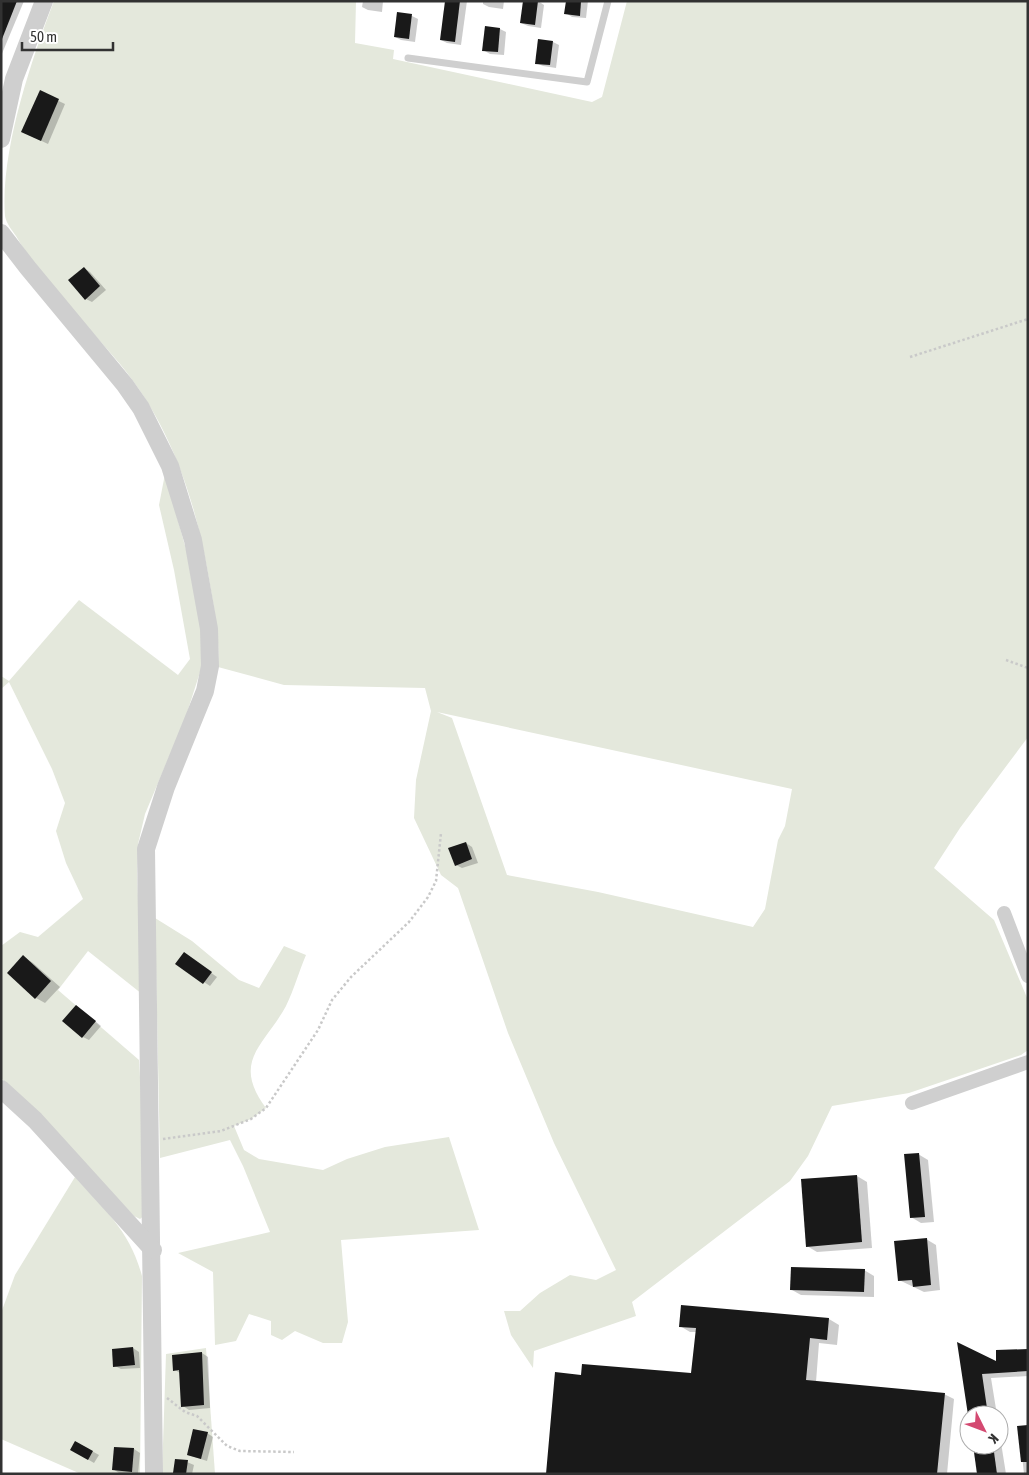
<svg xmlns="http://www.w3.org/2000/svg" width="1029" height="1475" font-family="'Asap Condensed',sans-serif">
	<rect width="100%" height="100%" fill="#fff"/>
	<!-- green -->
	<g fill="#e4e8dc" fill-rule="evenodd">
		<path d="M54,1H356L355,43L394,50L393,59L592,102L602,97L627,1H1028V737L960,828L934,868L994,920L1028,1000V1050L1021,1055L909,1093L832,1106L808,1156L790,1181L632,1302L636,1316L534,1351L533,1368L511,1335L504,1311H520L540,1293L570,1275L596,1280L616,1270L554,1143L508,1033L458,888L441,875L414,818L416,780L431,711L425,688L284,685L218,667C220,639 215,613 210,585C197,505 173,428 120,364C85,322 44,284 16,236C12,230 6,223 5,216C0,152 31,61 54,1ZM437,712L792,789L785,826L778,840L765,909L753,927L598,892L507,875L452,718Z"/>
		<path d="M165,474L194,578L202,633L201,669L185,719L145,814L138,844L137,872L142,994L88,951L58,990L139,1060L146,1179V1214L140,1219L134,1216L58,1135L1,1078V946L20,932L38,937L83,899L66,863L56,831L65,803L52,769L9,682L1,689V676L9,681L79,600L178,675L190,659L174,570L159,505Z"/>
		<path d="M155,918L192,941L239,980L259,988L284,946L306,955C299,971 294,990 286,1006C264,1046 231,1061 266,1108L251,1119L234,1126L244,1150L259,1159L323,1170L347,1159L385,1147L449,1137L479,1230L341,1240L348,1322L342,1343H323L295,1331L282,1340L271,1335V1321L249,1314L236,1341L215,1345L213,1272L178,1253L270,1232L243,1166L230,1140L160,1158Z"/>
		<path d="M75,1177C105,1210 130,1231 142,1276L140,1474H81L1,1439V1313L15,1275Z"/>
		<path d="M206,1348L215,1474H162L166,1354Z"/>
	</g>
	<!-- shadow -->
	<g fill="#0003">
		<path d="M1,1H24L1,56Z"/>
		<path d="M363,1H383L382,12L368,10L362,7Z"/>
		<path d="M446,1H467L461,45L447,43L441,40Z"/>
		<path d="M483,1H504L503,9L489,7L483,4Z"/>
		<path d="M524,1H538L544,5L541,28L528,26L521,23Z"/>
		<path d="M567,1H588L586,18L572,17L566,13Z"/>
		<path d="M398,14L412,16L418,19L415,42L401,40L395,37Z"/>
		<path d="M486,27L500,29L506,32L504,55L490,54L483,50Z"/>
		<path d="M539,40L553,42L559,45L556,68L543,66L536,63Z"/>
		<path d="M40,92L65,104L48,144L29,135Z"/>
		<path d="M84,268L90,272L106,290L92,302L86,299Z"/>
		<path d="M466,843L472,847L478,863L462,868L456,865Z"/>
		<path d="M24,957L33,963L60,987L45,1003L36,998Z"/>
		<path d="M190,958L217,977L210,986L177,964Z"/>
		<path d="M82,1010L101,1026L89,1040L83,1037Z"/>
		<path d="M918,1154L928,1160L934,1222L921,1223L911,1217Z"/>
		<path d="M857,1176L867,1182L872,1248L817,1252L807,1246Z"/>
		<path d="M926,1239L936,1245L940,1290L924,1292L899,1280Z"/>
		<path d="M864,1270L874,1276V1297L801,1295L792,1290Z"/>
		<path d="M682,1306L829,1319L839,1325L837,1345L819,1343L816,1382L944,1394L954,1399L947,1474H547L582,1376L693,1375L697,1332H690L680,1326Z"/>
		<path d="M958,1344L998,1363L1028,1350V1376L991,1378L997,1415H969Z"/>
		<path d="M133,1348L139,1352L140,1368L121,1369L115,1366Z"/>
		<path d="M202,1353L208,1357L210,1408L189,1410L183,1406L180,1373L175,1370L173,1357Z"/>
		<path d="M1028,1426V1474H1024L1019,1428Z"/>
		<path d="M999,1430L1006,1474H978L974,1445H999Z"/>
		<path d="M207,1433L213,1437L207,1461L188,1455Z"/>
		<path d="M76,1442L99,1455L94,1463L72,1450Z"/>
		<path d="M134,1449L140,1453L138,1474L119,1473L113,1469Z"/>
		<path d="M187,1462L194,1465L192,1474L175,1472Z"/>
	</g>
	<!-- building -->
	<g fill="#191919">
		<path d="M1,1H17L2,39H1Z"/>
		<path d="M445,1H460L455,42L440,40Z"/>
		<path d="M523,1H538L535,25L520,23Z"/>
		<path d="M566,1H581L580,16L564,14Z"/>
		<path d="M397,12L412,14L409,39L394,37Z"/>
		<path d="M485,26L500,28L498,52L482,51Z"/>
		<path d="M538,39L553,41L550,65L535,64Z"/>
		<path d="M40,90L59,99L41,141L21,132Z"/>
		<path d="M84,267L100,286L85,300L68,280Z"/>
		<path d="M466,842L472,859L455,866L448,848Z"/>
		<path d="M184,952L212,972L203,984L175,964Z"/>
		<path d="M23,955L51,981L35,999L7,973Z"/>
		<path d="M76,1005L96,1021L82,1038L62,1021Z"/>
		<path d="M919,1153L925,1217L910,1218L904,1154Z"/>
		<path d="M857,1175L862,1242L806,1247L801,1179Z"/>
		<path d="M927,1238L931,1285L913,1287L912,1280L898,1281L894,1241Z"/>
		<path d="M791,1267L865,1269L864,1292L790,1290Z"/>
		<path d="M681,1305L829,1318L827,1340L810,1338L806,1380L945,1393L937,1474H546L555,1372L581,1375L582,1364L691,1373L696,1328L679,1327Z"/>
		<path d="M957,1342L996,1361V1350L1028,1349V1371L982,1374L988,1415H968Z"/>
		<path d="M133,1347L135,1365L113,1367L112,1349Z"/>
		<path d="M202,1352L204,1405L181,1407L179,1370L173,1371L172,1355Z"/>
		<path d="M1028,1425V1462H1021L1017,1426Z"/>
		<path d="M193,1429L208,1432L201,1459L187,1455Z"/>
		<path d="M75,1441L93,1451L88,1460L70,1450Z"/>
		<path d="M973,1445H993L997,1474H977Z"/>
		<path d="M114,1447L134,1448L132,1472L112,1470Z"/>
		<path d="M175,1459L188,1460L186,1474L173,1473Z"/>
	</g>
	<g fill="none" stroke-linecap="round" stroke-linejoin="round">
		<!-- path -->
		<g stroke="#c9c9c9" stroke-width="2.5" stroke-dasharray="2.5 2.5" stroke-linecap="butt">
			<path d="M910,357L1028,319"/>
			<path d="M1006,660L1028,668"/>
			<path d="M163,1139L221,1131L251,1119L266,1108L318,1030L332,1000L351,977L409,922L428,897L436,881L441,833"/>
			<path d="M167,1398L185,1412L197,1416L227,1446L240,1451L294,1452"/>
		</g>
		<!-- service -->
		<path stroke="#cfcfcf" stroke-width="7" d="M408,58L587,82L608,1"/>
		<!-- minor -->
		<g stroke="#cfcfcf" stroke-width="14">
			<path d="M1004,913L1028,976"/>
			<path d="M912,1103L1028,1062"/>
		</g>
		<!-- tertiary -->
		<g stroke="#cfcfcf" stroke-width="18">
			<path d="M1,139L14,79L44,1"/>
			<path d="M1,233L28,268L125,385L141,408L170,466L193,540L209,629L210,666L205,691L166,787L146,849L154,1474"/>
			<path d="M1,1089L35,1120L153,1250"/>
		</g>
	</g>
	<!-- border -->
	<rect width="1029" height="1475" fill="none" stroke="#323232" stroke-width="5"/>
	<!-- north arrow -->
	<g transform="translate(984 1430) rotate(132)"><circle r="24" fill="#ffffff" stroke="#adadad"/>
	<path d="M0-4L9 19L0 12L-9 19Z" fill="#d44971"/>
	<text y="-8" font-size="14" font-weight="bold" text-anchor="middle" fill="#323232">K</text>
	</g>
	<!-- scale -->
	<path d="M22 42v8h91v-8" fill="none" stroke="#323232" stroke-width="2.5"/>
	<text x="30" y="42" font-size="15" fill="#323232" stroke="#ffffff" stroke-width="4" paint-order="stroke">50 m</text>
</svg>
